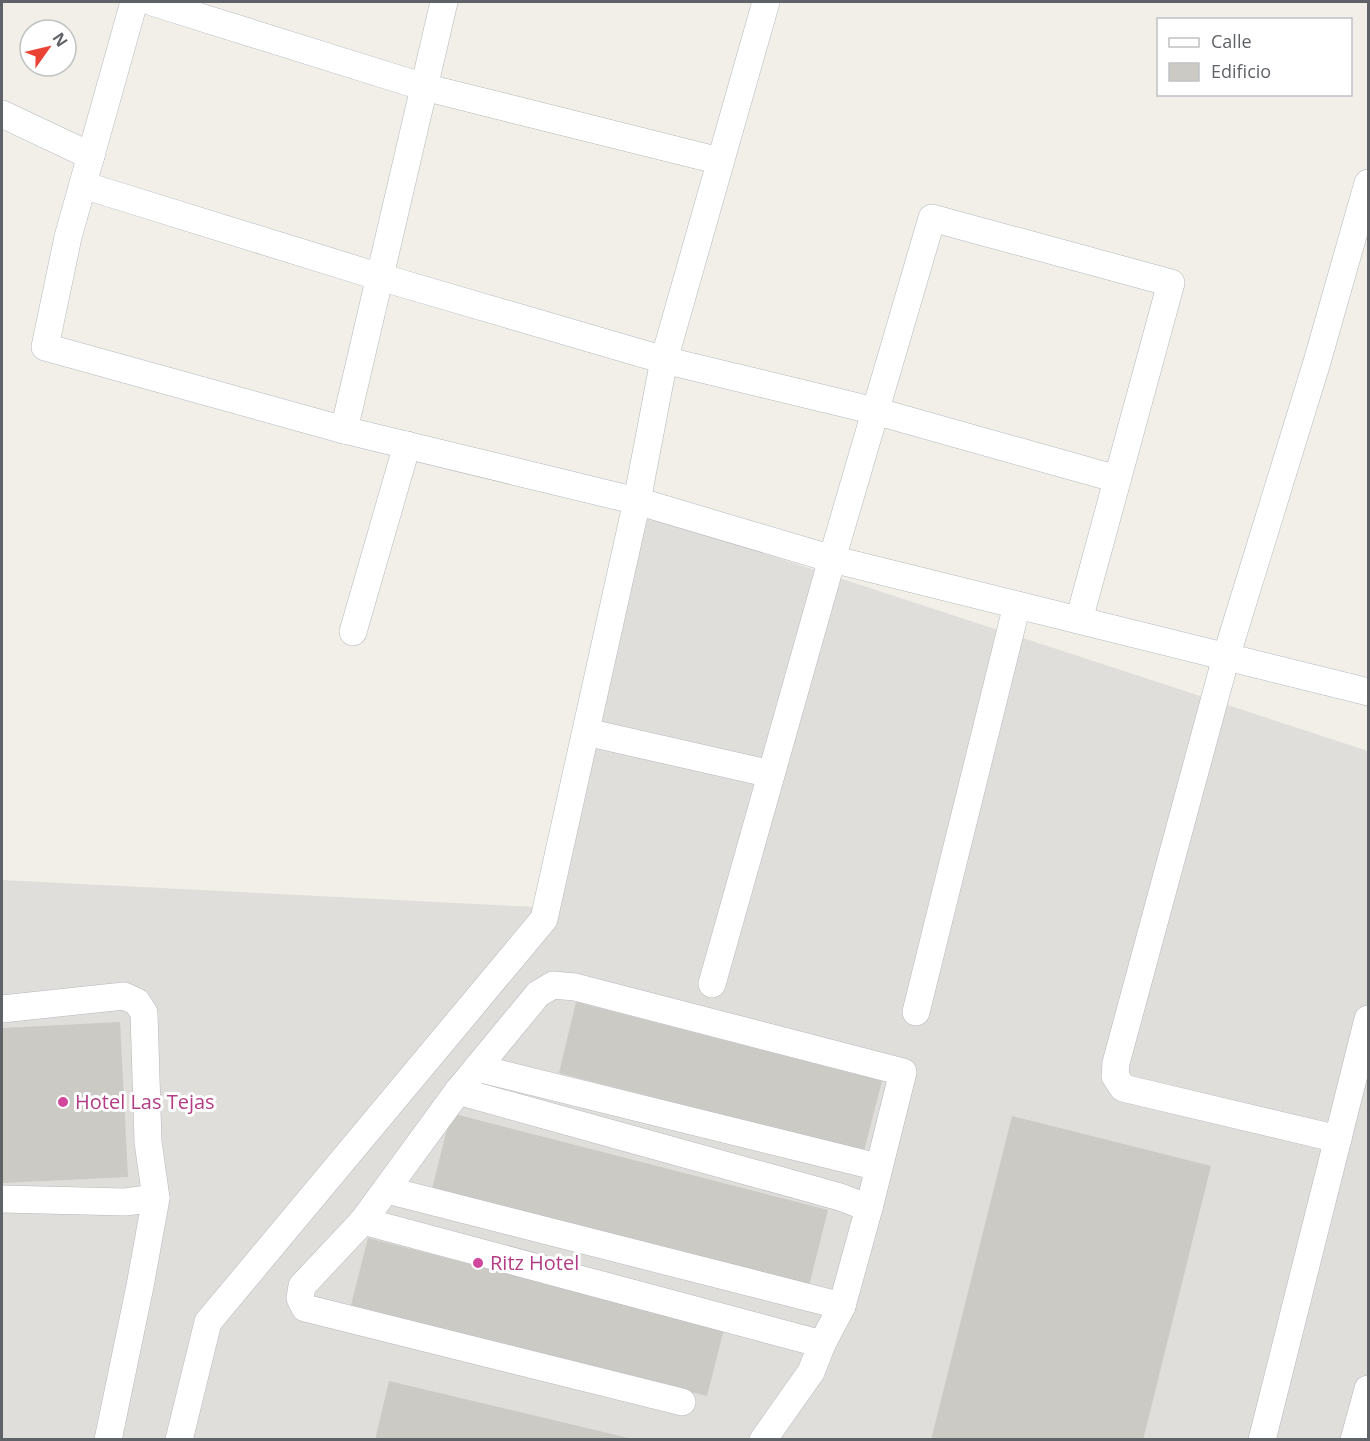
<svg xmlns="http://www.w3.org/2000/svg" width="1370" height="1441" font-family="'Open Sans',sans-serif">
	<rect width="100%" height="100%" fill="#f1efe8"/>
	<!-- industrial -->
	<path fill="#e0deda" d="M622,507L1368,751V1439H2V880L535,907Z"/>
	<!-- building -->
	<g fill="#cccac5">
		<path d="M576,1002L882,1081L864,1151L559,1073Z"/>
		<path d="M120,1022L128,1177L2,1183V1028Z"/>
		<path d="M451,1113L828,1210L808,1290L431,1193Z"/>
		<path d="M1012,1116L1211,1166L1143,1440H931Z"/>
		<path d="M368,1238L724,1329L707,1396L351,1305Z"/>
		<path d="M389,1381L633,1439V1440H375Z"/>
	</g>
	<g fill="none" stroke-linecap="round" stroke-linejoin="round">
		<defs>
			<g id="minor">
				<path d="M134,2L68,237L45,347L344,430L637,501L832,559L1368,692"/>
				<path d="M152,2L424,87L720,161"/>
				<path d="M2,114L91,156"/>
				<path d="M83,185L380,277L664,360L875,411L1117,479"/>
				<path d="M344,430L444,2"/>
				<path d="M353,632L407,445"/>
				<path d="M586,732L771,774"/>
				<path d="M712,984L832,559L932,218L1171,283L1079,620"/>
				<path d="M2,1009L124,996L137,1002L144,1013L148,1142L156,1198L140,1286L108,1440"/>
				<path d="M916,1012L1017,605"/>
				<path d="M477,1068L878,1167"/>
				<path d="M458,1091L840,1197L869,1208L842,1306L822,1344"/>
				<path d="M1338,1139L1123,1088L1115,1076L1116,1063L1226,657L1317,362L1368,183"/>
				<path d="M387,1190L842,1306"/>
				<path d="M2,1199L125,1202L156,1198"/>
				<path d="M363,1221L302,1286L300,1298L305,1308L682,1402"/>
				<path d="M179,1440L208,1322L544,919L637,501L664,360L766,2"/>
				<path d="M763,1440L811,1372L822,1344L363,1221L458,1091L538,994L553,985L575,987L903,1072L869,1208"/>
				<path d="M1262,1440L1368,1019"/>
				<path d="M1354,1440L1368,1389"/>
			</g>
		</defs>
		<!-- minor casing -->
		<use href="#minor" stroke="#b5b8bc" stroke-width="28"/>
		<!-- minor -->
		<use href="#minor" stroke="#fff" stroke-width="27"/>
	</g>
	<!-- markers -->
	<g fill="#d1479c" stroke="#fff" stroke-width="2">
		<circle cx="63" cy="1102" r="6"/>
		<circle cx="478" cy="1263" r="6"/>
	</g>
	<g text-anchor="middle" stroke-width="6" stroke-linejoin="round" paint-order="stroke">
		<!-- hotel labels -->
		<g font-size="20" fill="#b23c85" stroke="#fff" text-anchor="start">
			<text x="75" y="1109">Hotel Las Tejas</text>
			<text x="490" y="1270">Ritz Hotel</text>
		</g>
	</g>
	<!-- border -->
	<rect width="1370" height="1441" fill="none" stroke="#5f6368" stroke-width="6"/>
	<!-- legend -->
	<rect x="1157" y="18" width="195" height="78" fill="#ffffff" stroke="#bfc1c3" stroke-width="1.5"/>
	<rect x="1169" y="38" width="30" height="9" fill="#ffffff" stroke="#bfc1c3" stroke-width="1.5"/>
	<text x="1211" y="48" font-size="18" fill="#5f6368">Calle</text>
	<rect x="1169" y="63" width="30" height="18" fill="#cccac5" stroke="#bfc1c3" stroke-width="1.5"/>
	<text x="1211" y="78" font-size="18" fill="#5f6368">Edificio</text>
	<!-- north arrow -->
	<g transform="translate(48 48) rotate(56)"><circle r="28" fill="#ffffff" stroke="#bfc1c3" stroke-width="1.5"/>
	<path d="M0-4.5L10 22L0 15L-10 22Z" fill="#ea4335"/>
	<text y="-9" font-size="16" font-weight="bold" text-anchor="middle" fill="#5f6368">N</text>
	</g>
</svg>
